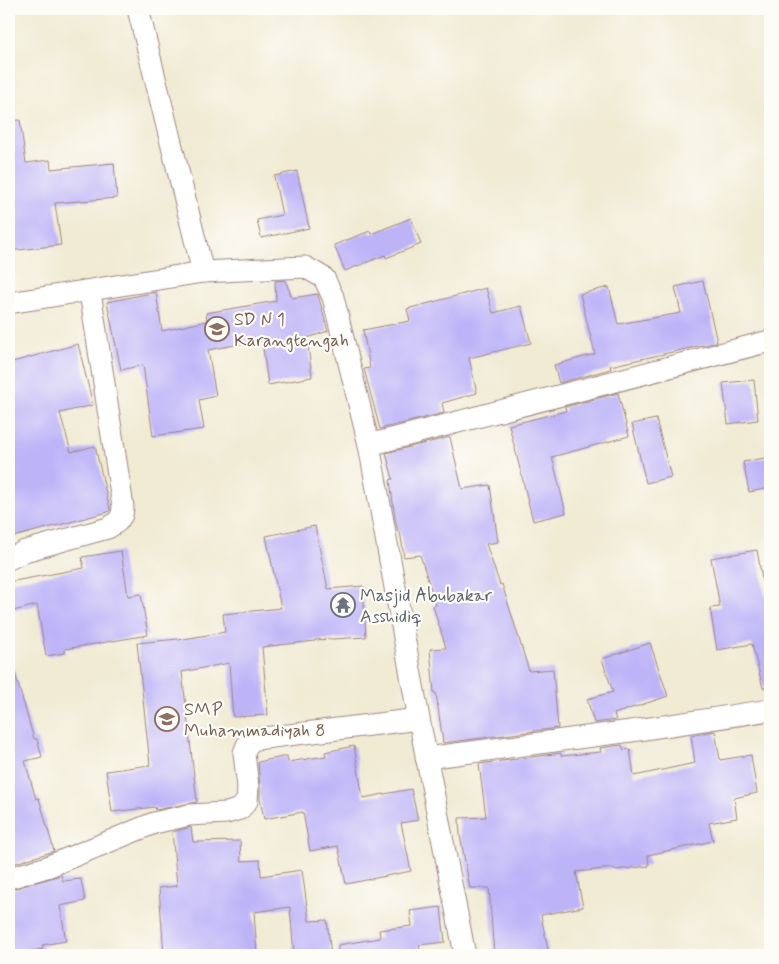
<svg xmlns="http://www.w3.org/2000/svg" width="779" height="964" font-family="Mynerve,sans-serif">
	<rect width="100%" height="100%" fill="#fdfcf7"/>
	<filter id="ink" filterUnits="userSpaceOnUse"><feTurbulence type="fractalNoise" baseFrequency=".02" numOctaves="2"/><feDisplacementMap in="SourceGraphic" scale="10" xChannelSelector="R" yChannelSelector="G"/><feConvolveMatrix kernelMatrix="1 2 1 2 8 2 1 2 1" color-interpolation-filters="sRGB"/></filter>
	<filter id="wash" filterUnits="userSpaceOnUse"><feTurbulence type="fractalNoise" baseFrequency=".0096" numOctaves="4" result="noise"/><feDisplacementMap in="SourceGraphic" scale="20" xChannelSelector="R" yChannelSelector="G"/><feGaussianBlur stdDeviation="1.12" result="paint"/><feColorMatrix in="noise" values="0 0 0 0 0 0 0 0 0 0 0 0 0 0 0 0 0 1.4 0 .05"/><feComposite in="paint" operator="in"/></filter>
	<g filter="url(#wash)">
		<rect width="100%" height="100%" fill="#f1ebd4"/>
		<g id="blocks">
			<!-- building -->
			<g fill="#bdb4f8">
				<path d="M20,120L26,163L50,160L51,169L114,163L117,198L55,203L61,245L9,251V121Z"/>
				<path d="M297,171L309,228L261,238L257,220L282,215L274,176Z"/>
				<path d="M411,218L421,244L386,258L385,255L345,271L334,245L370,231L371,234Z"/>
				<path d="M285,280L292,298L318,294V295L328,331L307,338L312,377L268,385L262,340L208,350L216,396L199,400L204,429L153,436L143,365L121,370L107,302L156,292L162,331L207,321L206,313L276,301L275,281Z"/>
				<path d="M703,281L717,342L610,366L611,369L559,383L554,365L595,354L580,294L609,287L618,324L681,313L675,287Z"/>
				<path d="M486,288L493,313L521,306L531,343L469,358L477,393L442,403L444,413L380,429L364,369L370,368L363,330L410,321L407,309Z"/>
				<path d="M78,344L93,405L60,413L71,452L95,446L110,510L108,512L9,538V363Z"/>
				<path d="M754,380L758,420L728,424L723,383Z"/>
				<path d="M618,393L629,436L552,457L566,513L533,521L509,425L566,411L565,407Z"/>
				<path d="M656,419L671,477L646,483L632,424Z"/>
				<path d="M450,437L462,489L490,485L498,542L486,544L500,585L502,584L529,671L553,669L558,728L443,743L436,693H434L430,649L446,648L433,606L436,605L420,555L404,557L400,531L398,532L395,518L390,480L393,479L386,453Z"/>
				<path d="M770,457V488L749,492L743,462Z"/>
				<path d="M315,526L328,589L363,586L366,637L315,640V641L262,647L268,715L233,717L229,663L182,672L197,802L156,810L155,807L112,812L106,771L150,765L137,643L178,639V640L225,632L223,614L281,608L266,536Z"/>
				<path d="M757,550L765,596L768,595L770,605V687L763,688L752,644L717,650L710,608L720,607L711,558Z"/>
				<path d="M121,551L128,596L141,594L148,635L65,649V653L46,656L37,605L9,612V582L84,568L82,557Z"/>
				<path d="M650,643L668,696L614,714L616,720L594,723L587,699L613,692L602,659Z"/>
				<path d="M14,670L34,739H37L42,757L25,761L36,799L39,798L54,851L9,865V671Z"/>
				<path d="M715,731L720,760L751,755L757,793L734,798L737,818L709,823L713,841L648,855L649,866L615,870L614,868L576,872L583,907L541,915L549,955H494L489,888H470L460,835L459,818L486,817L479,764L561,753V756L601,752L600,748L622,745L624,750L630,749L634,776L695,763L691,735Z"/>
				<path d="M354,746L363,798L411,789L418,820L401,823L411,871L346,884L338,846L310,851L303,812L264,819L260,799V786L258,762L287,756L288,762L326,756L325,752Z"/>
				<path d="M191,827L193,842L240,841L241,861L260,860L261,876L302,870L309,921L327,920L331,955H294L290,907L254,912L257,955H164L159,888L177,886L172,832Z"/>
				<path d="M61,875L63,881L81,879L85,901L60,906L66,941L42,945L43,949L11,955L9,940V890Z"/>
				<path d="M441,907L445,942L419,945L421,955H338V945L380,938L379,930L412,926L410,911Z"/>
			</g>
		</g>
	</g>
	<g filter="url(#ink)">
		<use href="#blocks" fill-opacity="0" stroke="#9e8580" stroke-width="1"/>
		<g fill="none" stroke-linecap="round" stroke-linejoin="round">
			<defs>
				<g id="minor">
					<path d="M138,9L203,272"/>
					<path d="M9,303L203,272L305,267L324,278L333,297L369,445L419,719L465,955"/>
					<path d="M369,445L770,341"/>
					<path d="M9,559L25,551L108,528L117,522L122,515L123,507L90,292"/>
					<path d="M426,758L631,731L770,710"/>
					<path d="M9,878L47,867L154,823L189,815L227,813L240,809L247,801L248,787L244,753L248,743L256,739L419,719"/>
				</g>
			</defs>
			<!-- minor casing -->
			<use href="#minor" stroke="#9e8580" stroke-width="23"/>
			<!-- minor -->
			<use href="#minor" stroke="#fff" stroke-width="21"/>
		</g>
	</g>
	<!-- icons -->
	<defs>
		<symbol id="school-ring" viewBox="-11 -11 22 22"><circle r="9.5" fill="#fdfcf7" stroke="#8d6e63" stroke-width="1.5"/><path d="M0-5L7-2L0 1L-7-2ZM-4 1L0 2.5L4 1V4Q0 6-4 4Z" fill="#8d6e63"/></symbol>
		<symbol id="temple-ring" viewBox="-11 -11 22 22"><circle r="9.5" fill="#fdfcf7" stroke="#6b7280" stroke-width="1.5"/><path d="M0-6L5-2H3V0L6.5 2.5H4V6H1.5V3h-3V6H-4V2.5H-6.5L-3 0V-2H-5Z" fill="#6b7280"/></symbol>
	</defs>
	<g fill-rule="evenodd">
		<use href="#school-ring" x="203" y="315" width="28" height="28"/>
		<use href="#temple-ring" x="329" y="591" width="28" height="28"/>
		<use href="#school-ring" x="153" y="705" width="28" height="28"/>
	</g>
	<g text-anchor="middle" stroke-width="4.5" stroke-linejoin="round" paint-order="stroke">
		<!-- education labels -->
		<g font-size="18" fill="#785e54" stroke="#fdfcf7" text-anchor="start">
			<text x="234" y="325">SD N 1<tspan x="234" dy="21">Karangtengah</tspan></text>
			<text x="184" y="715">SMP<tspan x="184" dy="21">Muhammadiyah 8</tspan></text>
		</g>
		<!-- worship labels -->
		<g font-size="18" fill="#5b616d" stroke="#fdfcf7" text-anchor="start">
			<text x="360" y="601">Masjid Abubakar<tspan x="360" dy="21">Asshidiq</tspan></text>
		</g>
	</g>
	<!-- margin -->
	<rect width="779" height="964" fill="none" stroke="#fdfcf7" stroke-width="30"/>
</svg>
